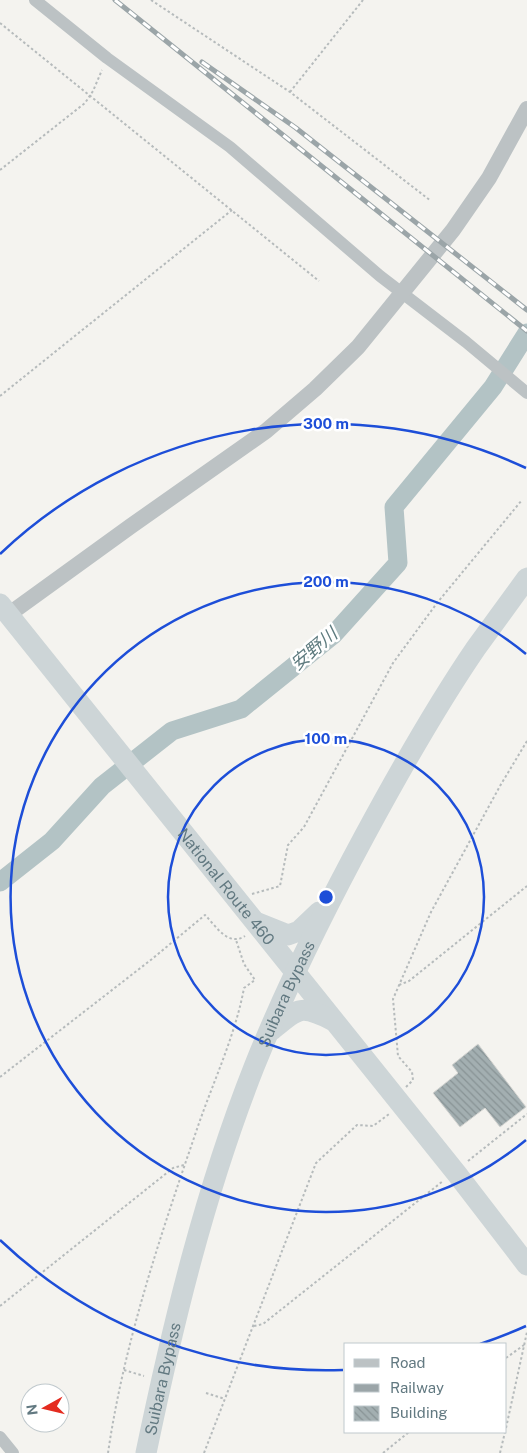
<svg xmlns="http://www.w3.org/2000/svg" width="527" height="1453" font-family="'Public Sans','Noto Sans JP',sans-serif">
	<defs>
		<pattern id="building-back-hatch" width="6" height="6" patternUnits="userSpaceOnUse" patternTransform="scale(1.25)"><rect width="6" height="6" fill="#a3afb1"/><path d="M-1 5l2 2M0 0l6 6M5-1l2 2" fill="none" stroke="#889395"/></pattern>
	</defs>
	<rect width="100%" height="100%" fill="#f4f3ef"/>
	<g fill="none" stroke-linecap="round" stroke-linejoin="round">
		<!-- river -->
		<path stroke="#b3c3c5" stroke-width="19" d="M0,882L52,841L102,786L172,731L241,709L334,634L398,563L394,507L493,387L527,333"/>
	</g>
	<!-- building -->
	<path fill="url(#building-back-hatch)" stroke="#d5d5d2" d="M478,1044L526,1107L500,1127L485,1108L460,1127L433,1093L458,1073L452,1065Z"/>
	<g fill="none" stroke-linecap="round" stroke-linejoin="round">
		<!-- path -->
		<g stroke="#b6bbbc" stroke-width="2" stroke-dasharray="2.5 2.5" stroke-linecap="butt">
			<path d="M151,0L290,92L431,201"/>
			<path d="M0,23L319,281"/>
			<path d="M290,92L363,0"/>
			<path d="M0,170L85,103L93,91L102,70"/>
			<path d="M0,396L232,210"/>
			<path d="M252,894L280,886L288,845L304,827L393,663L437,603L522,500"/>
			<path d="M399,985L409,981L527,886"/>
			<path d="M0,1077L152,959L205,915C216,926 228,947 245,936"/>
			<path d="M406,1087L413,1080L412,1072L398,1056L393,999L431,912L500,786L527,741"/>
			<path d="M468,1161L527,1114"/>
			<path d="M0,1306L173,1168L184,1165"/>
			<path d="M254,1326L263,1324L443,1181"/>
			<path d="M506,1358L524,1345"/>
			<path d="M124,1370L144,1376"/>
			<path d="M206,1393L225,1399"/>
			<path d="M506,1428L527,1332"/>
			<path d="M108,1453C124,1343 160,1237 196,1132C212,1084 235,1037 244,988L255,980L244,964L236,940"/>
			<path d="M204,1453L316,1163L357,1125L373,1126L389,1114"/>
			<path d="M383,1453L409,1432"/>
			<path d="M500,1453L505,1432"/>
		</g>
		<!-- minor -->
		<g stroke="#bcc2c4" stroke-width="12">
			<path d="M35,0L107,58L230,147L380,276L466,342L527,393"/>
			<path d="M0,1437L13,1453"/>
		</g>
		<!-- tertiary -->
		<path stroke="#bcc2c4" stroke-width="16" d="M8,615L131,526L266,431L315,389L358,347L453,230L489,178L527,109"/>
		<!-- trunk -->
		<g stroke="#cdd5d7" stroke-width="21">
			<path id="s1" d="M0,604L457,1174L527,1265"/>
			<path d="M258,923L288,935L299,931L319,912"/>
			<path d="M272,1030C298,1008 300,1004 332,1020"/>
			<path id="s2" d="M146,1453C173,1323 205,1191 254,1067C286,987 324,911 365,835C399,772 435,708 476,648C493,625 510,601 527,578"/>
		</g>
		<defs>
			<g id="rail">
				<path d="M115,0L527,331"/>
				<path d="M202,62L296,128L527,310"/>
			</g>
		</defs>
		<!-- rail casing -->
		<use href="#rail" stroke="#9ba5a8" stroke-width="5"/>
		<!-- rail -->
		<use href="#rail" stroke="#fff" stroke-width="3" stroke-dasharray="9" stroke-linecap="butt"/>
	</g>
	<!-- distance rings -->
	<g fill="none" stroke="#1d4ed8" stroke-width="2.5">
		<circle cx="326" cy="897" r="158"/>
		<path d="M526 1140A315 315 0 1 1 526 654"/>
		<path d="M526 1326A473 473 0 0 1 480 1344M343 1370A473 473 0 0 1 0 1240M0 554A473 473 0 0 1 526 468"/>
	</g>
	<g text-anchor="middle" stroke-width="5" stroke-linejoin="round" paint-order="stroke">
		<!-- street labels -->
		<g font-size="16" fill="#627981" stroke="#fff">
			<text dy="6" stroke="none"><textPath href="#s1" startOffset="362">National Route 460</textPath></text>
			<text dy="6" stroke="none"><textPath href="#s2" startOffset="481">Suibara Bypass</textPath></text>
			<text dy="6" stroke="none"><textPath href="#s2" startOffset="76">Suibara Bypass</textPath></text>
		</g>
		<!-- water labels -->
		<g font-size="18" font-style="italic" fill="#5e7b7f" stroke="#fff">
			<text transform="translate(314 649) rotate(-40)" y="6">安野川</text>
		</g>
	</g>
	<circle cx="326" cy="897" r="8" fill="#1d4ed8" stroke="#fff" stroke-width="2.5"/>
	<g font-size="15" text-anchor="middle" font-weight="bold" fill="#1d4ed8" stroke="#fff" stroke-width="5" stroke-linejoin="round" paint-order="stroke">
		<text x="326" y="429">300 m</text>
		<text x="326" y="587">200 m</text>
		<text x="326" y="744">100 m</text>
	</g>
	<!-- legend -->
	<rect x="344" y="1343" width="162" height="90" fill="#ffffff" stroke="#c0c9cd"/>
	<rect x="354" y="1359" width="25" height="8" fill="#bcc2c4" stroke="#c0c9cd"/>
	<text x="390" y="1368" font-size="15" fill="#627981">Road</text>
	<rect x="354" y="1384" width="25" height="8" fill="#9ba5a8" stroke="#c0c9cd"/>
	<text x="390" y="1393" font-size="15" fill="#627981">Railway</text>
	<rect x="354" y="1406" width="25" height="15" fill="url(#building-back-hatch)" stroke="#c0c9cd"/>
	<text x="390" y="1418" font-size="15" fill="#627981">Building</text>
	<!-- north arrow -->
	<g transform="translate(45 1408) rotate(262)"><circle r="24" fill="#ffffff" stroke="#c0c9cd"/>
	<path d="M0-4L9 19L0 12L-9 19Z" fill="#e42b1f"/>
	<text y="-8" font-size="14" font-weight="bold" text-anchor="middle" fill="#627981">N</text>
	</g>
</svg>
